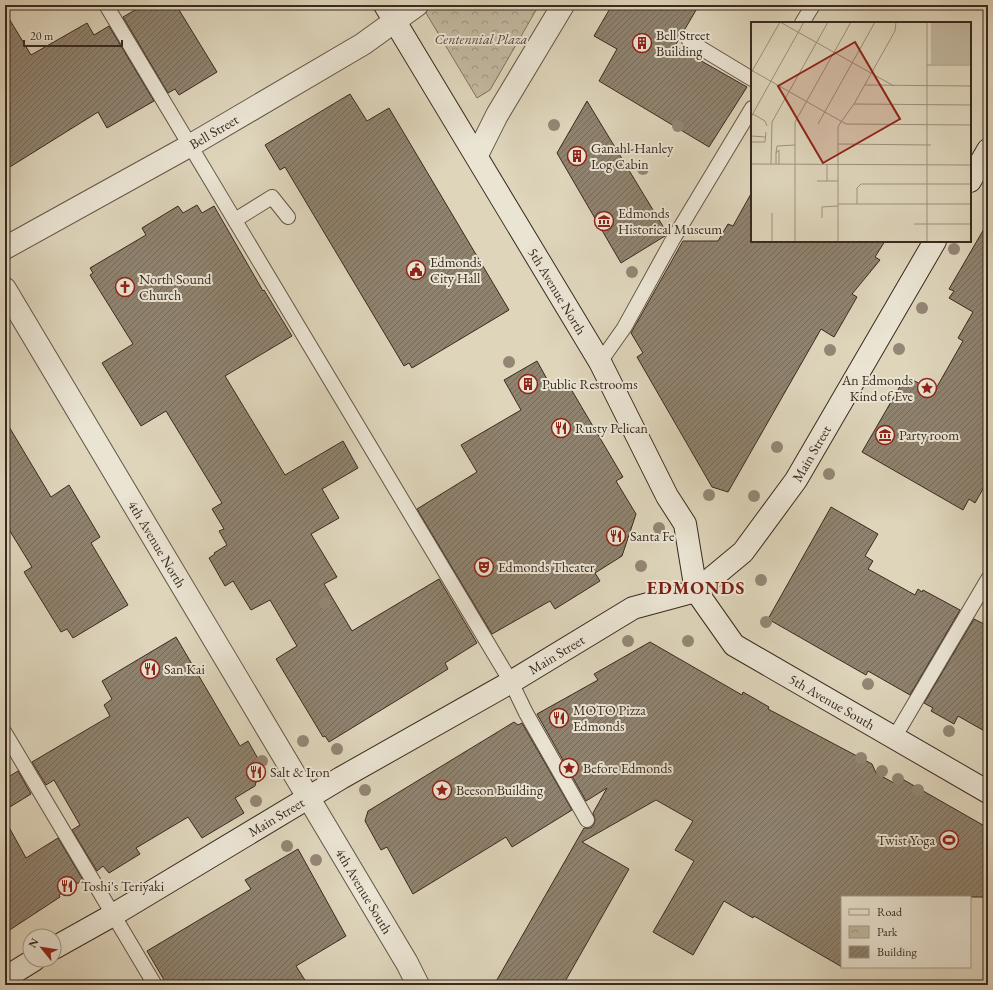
<svg xmlns="http://www.w3.org/2000/svg" width="993" height="990" font-family="'EB Garamond',serif">
	<defs>
		<pattern id="park-crowns" width="20" height="18" patternUnits="userSpaceOnUse"><rect width="20" height="18" fill="#c2b8a0"/><path d="M2 6a3 3 0 1 1 6 0M12 15a3 3 0 1 1 6 0" fill="none" stroke="#9f9682"/></pattern>
		<pattern id="building-hatch" width="6" height="6" patternUnits="userSpaceOnUse"><rect width="6" height="6" fill="#8f8370"/><path d="M-1 1l2-2M0 6l6-6M5 7l2-2" fill="none" stroke="#766b5b"/></pattern>
	</defs>
	<rect width="100%" height="100%" fill="#ded5bb"/>
	<filter id="stains"><feTurbulence type="fractalNoise" baseFrequency=".005" numOctaves="4"/><feColorMatrix values="0 0 0 0 .2 0 0 0 0 .09 0 0 0 0 .02 0 0 0 .5 -.17"/></filter>
	<radialGradient id="worn" r=".72"><stop offset=".6" stop-color="#630" stop-opacity="0"/><stop offset="1" stop-color="#630" stop-opacity=".3"/></radialGradient>
	<!-- park -->
	<path fill="url(#park-crowns)" stroke="#7e7160" d="M436,5H539L490,90L477,98L426,13L427,10Z"/>
	<!-- building -->
	<g fill="url(#building-hatch)" stroke="#3a2a1f">
		<path d="M144,5H176L217,72L179,95L175,89L168,93L123,17Z"/>
		<path d="M612,5H699L675,46L747,87L709,147L599,81L617,49L594,36Z"/>
		<path d="M5,12L31,55L87,23L94,35L109,26L154,101L107,128L98,112L5,170Z"/>
		<path d="M350,94L367,121L389,108L509,310L412,368L409,363L404,366L285,167L280,170L265,145Z"/>
		<path d="M587,101L667,233L665,236L621,263L557,153Z"/>
		<path d="M752,192V241H885L875,257L880,260L852,294L857,297L834,337L821,329L728,492L712,487L637,357L643,353L631,333L683,241H718L728,224L733,226Z"/>
		<path d="M197,205L202,213L214,206L263,291L264,290L292,336L225,376L285,475L343,441L358,468L322,489L339,518L311,534L337,577L324,584L352,631L439,579L477,643L445,663L448,669L329,742L325,736L323,737L276,659L297,646L270,600L251,610L233,581L225,586L209,558L215,554L214,553L227,545L219,531L224,529L212,509L222,503L166,411L141,426L102,363L133,344L90,275L93,273L90,268L146,235L142,228L178,206L183,213Z"/>
		<path d="M988,222V480L975,503L969,499L963,510L862,452L906,376L934,392L963,341L958,338L973,312L949,298L954,291L949,289Z"/>
		<path d="M537,361L553,390L568,384L623,477L616,481L636,514L622,556L595,573L600,581L555,609L550,601L492,634L417,509L477,472L461,445L521,410L504,380Z"/>
		<path d="M5,420L51,497L69,485L100,537L91,543L128,605L73,638L67,629L61,632L24,572L32,567L5,523Z"/>
		<path d="M831,507L878,534L865,556L873,561L868,569L915,595L918,589L922,592L923,590L960,610L910,695L868,671L866,675L768,619Z"/>
		<path d="M974,619L988,626V733L958,716L954,724L931,711L933,708L924,703Z"/>
		<path d="M176,637L240,746L248,741L261,764L255,786L235,798L244,813L202,838L188,817L136,848L140,854L109,873L103,866L97,871L72,830L80,825L54,780L46,785L32,762L110,716L104,705L112,699L102,681Z"/>
		<path d="M650,642L742,695L743,692L769,707L768,709L872,764L876,773L894,783L904,780L988,828V897H842V967L754,916L753,918L724,901L693,955L653,932L694,861L675,850L693,821L656,800L582,842L629,869L563,985H494L584,828H591L594,824L595,820L593,813L607,788L586,801L537,714L598,680L594,674Z"/>
		<path d="M514,722L518,725L522,723L572,810L512,847L506,837L413,894L387,847L381,850L365,821L368,811Z"/>
		<path d="M18,771L31,794L5,810V779Z"/>
		<path d="M5,820L26,858L58,838L83,880L59,895L60,897L5,933Z"/>
		<path d="M298,849L346,936L296,966L308,985H167L147,951L251,889L245,880Z"/>
	</g>
	<g fill="none" stroke-linecap="round" stroke-linejoin="round">
		<defs>
			<g id="lane">
				<path d="M106,5L511,682L526,713L587,820"/>
				<path d="M802,23L813,5"/>
				<path d="M689,41L752,79"/>
				<path d="M235,220L272,197L288,217"/>
				<path d="M600,362L624,328L672,241L752,108"/>
				<path d="M5,733L155,985"/>
				<path d="M894,738L988,579"/>
			</g>
			<g id="street">
				<path d="M477,155L497,115L563,5"/>
				<path id="s1" d="M5,248L191,145L363,44L417,5"/>
				<path id="s2" d="M5,289L407,963L418,985"/>
			</g>
			<g id="secondary">
				<path id="s3" d="M385,5L600,362L667,496L685,524L696,591L734,645L988,792"/>
				<path d="M970,181L988,150"/>
				<path id="s4" d="M54,948L113,915L341,778L511,682L633,608L696,591L743,552L796,480L935,241"/>
				<path d="M5,978L34,960"/>
			</g>
		</defs>
		<!-- lane casing -->
		<use href="#lane" stroke="#635546" stroke-width="16"/>
		<!-- street casing -->
		<use href="#street" stroke="#635546" stroke-width="24"/>
		<!-- secondary casing -->
		<use href="#secondary" stroke="#3a2a1f" stroke-width="24"/>
		<!-- lane -->
		<use href="#lane" stroke="#eae4d3" stroke-width="14"/>
		<!-- street -->
		<use href="#street" stroke="#eae4d3" stroke-width="22"/>
		<!-- secondary -->
		<use href="#secondary" stroke="#eae4d3" stroke-width="22"/>
	</g>
	<!-- trees -->
	<g fill="#938674">
		<circle cx="554" cy="125" r="6"/>
		<circle cx="678" cy="126" r="6"/>
		<circle cx="600" cy="149" r="6"/>
		<circle cx="643" cy="169" r="6"/>
		<circle cx="954" cy="249" r="6"/>
		<circle cx="632" cy="272" r="6"/>
		<circle cx="922" cy="308" r="6"/>
		<circle cx="899" cy="349" r="6"/>
		<circle cx="830" cy="350" r="6"/>
		<circle cx="509" cy="362" r="6"/>
		<circle cx="777" cy="447" r="6"/>
		<circle cx="829" cy="474" r="6"/>
		<circle cx="709" cy="495" r="6"/>
		<circle cx="754" cy="496" r="6"/>
		<circle cx="659" cy="528" r="6"/>
		<circle cx="641" cy="566" r="6"/>
		<circle cx="761" cy="580" r="6"/>
		<circle cx="325" cy="603" r="6"/>
		<circle cx="766" cy="622" r="6"/>
		<circle cx="628" cy="641" r="6"/>
		<circle cx="688" cy="641" r="6"/>
		<circle cx="868" cy="684" r="6"/>
		<circle cx="949" cy="731" r="6"/>
		<circle cx="303" cy="741" r="6"/>
		<circle cx="337" cy="749" r="6"/>
		<circle cx="861" cy="758" r="6"/>
		<circle cx="262" cy="761" r="6"/>
		<circle cx="882" cy="771" r="6"/>
		<circle cx="898" cy="779" r="6"/>
		<circle cx="365" cy="790" r="6"/>
		<circle cx="918" cy="790" r="6"/>
		<circle cx="256" cy="801" r="6"/>
		<circle cx="287" cy="846" r="6"/>
		<circle cx="316" cy="860" r="6"/>
	</g>
	<!-- icons -->
	<defs>
		<symbol id="building-ring" viewBox="-11 -11 22 22"><circle r="9.5" fill="#eae4d3" stroke="#8f2418" stroke-width="1.5"/><path d="M-4-6H4V6H1V3H-1V6H-4ZM-2.5-4.3h1.7v1.8h-1.7ZM.8-4.3h1.7v1.8H.8ZM-2.5-1h1.7V.8h-1.7ZM.8-1h1.7V.8H.8Z" fill="#8f2418"/></symbol>
		<symbol id="museum-ring" viewBox="-11 -11 22 22"><circle r="9.5" fill="#eae4d3" stroke="#8f2418" stroke-width="1.5"/><path d="M0-6L6-3V-2H-6V-3ZM-5-1h2V3h-2ZM-1-1h2V3h-2ZM3-1h2V3H3ZM-6 4H6V6H-6Z" fill="#8f2418"/></symbol>
		<symbol id="civic-ring" viewBox="-11 -11 22 22"><circle r="9.5" fill="#eae4d3" stroke="#8f2418" stroke-width="1.5"/><path d="M-.6-6.5H3V-4.5H.6V-3L4-1V1h2V6H-6V1h2V-1L-.6-3ZM-1.2 2.5V6h2.4V2.5Z" fill="#8f2418"/></symbol>
		<symbol id="church-ring" viewBox="-11 -11 22 22"><circle r="9.5" fill="#eae4d3" stroke="#8f2418" stroke-width="1.5"/><path d="M-1.2-6h2.4v3.5h3.3v2.4h-3.3V6h-2.4V-.1h-3.3v-2.4h3.3Z" fill="#8f2418"/></symbol>
		<symbol id="sight-ring" viewBox="-11 -11 22 22"><circle r="9.5" fill="#eae4d3" stroke="#8f2418" stroke-width="1.5"/><path d="M0-6L1.8-2.2L6-1.7L2.9 1.2L3.7 5.4L0 3.3L-3.7 5.4L-2.9 1.2L-6-1.7L-1.8-2.2Z" fill="#8f2418"/></symbol>
		<symbol id="restaurant-ring" viewBox="-11 -11 22 22"><circle r="9.5" fill="#eae4d3" stroke="#8f2418" stroke-width="1.5"/><path d="M-5-6h1v4h1v-4h1v4h1v-4h1v5L-1.5 .5V6h-2V.5L-5-1ZM5-6V6H3V1.5H1.5Q1.5-4 5-6Z" fill="#8f2418"/></symbol>
		<symbol id="theatre-ring" viewBox="-11 -11 22 22"><circle r="9.5" fill="#eae4d3" stroke="#8f2418" stroke-width="1.5"/><path d="M-5-5.5Q0-4 5-5.5V0Q5 5 0 6Q-5 5-5 0ZM-3.3-2.5H-1v1.5H-3.3ZM1-2.5H3.3v1.5H1ZM-2.8 1Q0 5.5 2.8 1Z" fill="#8f2418"/></symbol>
		<symbol id="stadium-ring" viewBox="-11 -11 22 22"><circle r="9.5" fill="#eae4d3" stroke="#8f2418" stroke-width="1.5"/><path d="M0-5a6.5 5 0 1 0 0 10a6.5 5 0 1 0 0-10ZM-3.5-1.8h7v3.6h-7Z" fill="#8f2418"/></symbol>
	</defs>
	<g fill-rule="evenodd">
		<use href="#building-ring" x="631" y="32" width="22" height="22"/>
		<use href="#building-ring" x="566" y="145" width="22" height="22"/>
		<use href="#museum-ring" x="593" y="210" width="22" height="22"/>
		<use href="#civic-ring" x="405" y="259" width="22" height="22"/>
		<use href="#church-ring" x="114" y="276" width="22" height="22"/>
		<use href="#building-ring" x="517" y="373" width="22" height="22"/>
		<use href="#sight-ring" x="916" y="377" width="22" height="22"/>
		<use href="#restaurant-ring" x="550" y="417" width="22" height="22"/>
		<use href="#museum-ring" x="874" y="424" width="22" height="22"/>
		<use href="#restaurant-ring" x="605" y="525" width="22" height="22"/>
		<use href="#theatre-ring" x="473" y="556" width="22" height="22"/>
		<use href="#restaurant-ring" x="139" y="658" width="22" height="22"/>
		<use href="#restaurant-ring" x="548" y="707" width="22" height="22"/>
		<use href="#sight-ring" x="558" y="757" width="22" height="22"/>
		<use href="#restaurant-ring" x="245" y="761" width="22" height="22"/>
		<use href="#sight-ring" x="431" y="779" width="22" height="22"/>
		<use href="#stadium-ring" x="938" y="829" width="22" height="22"/>
		<use href="#restaurant-ring" x="56" y="875" width="22" height="22"/>
	</g>
	<g text-anchor="middle" stroke-width="4" stroke-linejoin="round" paint-order="stroke">
		<!-- poi labels -->
		<g font-size="14" fill="#3a2a1f" stroke="#eae4d3" text-anchor="start">
			<text x="656" y="40">Bell Street<tspan x="656" dy="16">Building</tspan></text>
			<text x="591" y="153">Ganahl-Hanley<tspan x="591" dy="16">Log Cabin</tspan></text>
			<text x="618" y="218">Edmonds<tspan x="618" dy="16">Historical Museum</tspan></text>
			<text x="430" y="267">Edmonds<tspan x="430" dy="16">City Hall</tspan></text>
			<text x="139" y="284">North Sound<tspan x="139" dy="16">Church</tspan></text>
			<text x="913" y="385" text-anchor="end">An Edmonds<tspan x="913" dy="16">Kind of Eve</tspan></text>
			<text x="542" y="389">Public Restrooms</text>
			<text x="575" y="433">Rusty Pelican</text>
			<text x="899" y="440">Party room</text>
			<text x="630" y="541">Santa Fe</text>
			<text x="498" y="572">Edmonds Theater</text>
			<text x="164" y="674">San Kai</text>
			<text x="573" y="715">MOTO Pizza<tspan x="573" dy="16">Edmonds</tspan></text>
			<text x="583" y="773">Before Edmonds</text>
			<text x="270" y="777">Salt &amp; Iron</text>
			<text x="456" y="795">Beeson Building</text>
			<text x="935" y="845" text-anchor="end">Twist Yoga</text>
			<text x="81" y="891">Toshi's Teriyaki</text>
		</g>
		<!-- park labels -->
		<g font-size="14" font-style="italic" fill="#554639" stroke="#eae4d3">
			<text x="481" y="44">Centennial Plaza</text>
		</g>
		<!-- street labels -->
		<g font-size="14" fill="#3a2a1f" stroke="#eae4d3">
			<text dy="5" stroke="none"><textPath href="#s1" startOffset="239">Bell Street</textPath></text>
			<text dy="5" stroke="none"><textPath href="#s3" startOffset="334">5th Avenue North</textPath></text>
			<text dy="5" stroke="none"><textPath href="#s4" startOffset="918">Main Street</textPath></text>
			<text dy="5" stroke="none"><textPath href="#s2" startOffset="297">4th Avenue North</textPath></text>
			<text dy="5" stroke="none"><textPath href="#s4" startOffset="582">Main Street</textPath></text>
			<text dy="5" stroke="none"><textPath href="#s3" startOffset="847">5th Avenue South</textPath></text>
			<text dy="5" stroke="none"><textPath href="#s4" startOffset="258">Main Street</textPath></text>
			<text dy="5" stroke="none"><textPath href="#s2" startOffset="701">4th Avenue South</textPath></text>
		</g>
		<!-- district labels -->
		<g font-size="18" font-weight="bold" letter-spacing="1" fill="#7a1f14" stroke="#eae4d3">
			<text x="696" y="594">EDMONDS</text>
		</g>
	</g>
	<!-- overview -->
	<g transform="translate(751 22)">
		<rect width="220" height="220" fill="#ded5bb"/>
		<path d="M180,0H220V42H180Z" fill="#c2b8a0"/>
		<path d="M205,12H220V32H205Z" fill="#c2b8a0"/>
		<path fill="none" stroke="#9c917d" stroke-width="1" d="M29,0L143,64M176,0V220M176,43H220M0,48L95,102L220,103M0,51L29,0M20,59L53,0M114,63L220,64M103,82L220,83M2,92L14,99L16,104M0,95L20,59M90,100L103,82L144,9L145,0M67,102L124,0M0,114L15,115M0,120H14L15,110M87,122L180,123M28,128V142M25,131L26,124L44,123M0,142L220,143M20,142L21,100L77,0M25,142V131L28,128M76,142V159M66,159H87M87,182H220M106,182V166L110,162H220M21,191V220M71,196V185L87,184M163,202H220M44,220V100L100,0M87,220V105L90,100"/>
		<path fill="#8f2418" fill-opacity="0.15" stroke="#8f2418" stroke-width="2" d="M104,20L149,97L72,141L27,64Z"/>
		<rect width="220" height="220" fill="none" stroke="#3a2a1f" stroke-width="2"/>
	</g>
	<!-- margin -->
	<rect width="993" height="990" fill="none" stroke="#ded5bb" stroke-width="20"/>
	<rect x="6" y="6" width="981" height="978" fill="none" stroke="#3a2a1f" stroke-width="2"/>
	<rect x="10" y="10" width="973" height="970" fill="none" stroke="#3a2a1f"/>
	<!-- legend -->
	<rect x="841" y="896" width="130" height="72" fill="#eae4d3" stroke="#a49a8b"/>
	<rect x="849" y="909" width="20" height="6" fill="#eae4d3" stroke="#a49a8b"/>
	<text x="877" y="916" font-size="12" fill="#3a2a1f">Road</text>
	<rect x="849" y="926" width="20" height="12" fill="url(#park-crowns)" stroke="#a49a8b"/>
	<text x="877" y="936" font-size="12" fill="#3a2a1f">Park</text>
	<rect x="849" y="946" width="20" height="12" fill="url(#building-hatch)" stroke="#a49a8b"/>
	<text x="877" y="956" font-size="12" fill="#3a2a1f">Building</text>
	<!-- north arrow -->
	<g transform="translate(42 948) rotate(300)"><circle r="19" fill="#eae4d3" stroke="#a49a8b"/>
	<path d="M0-3L7 15L0 10L-7 15Z" fill="#8f2418"/>
	<text y="-6" font-size="11" font-weight="bold" text-anchor="middle" fill="#3a2a1f">N</text>
	</g>
	<!-- scale -->
	<path d="M24 40v6h98v-6" fill="none" stroke="#3a2a1f" stroke-width="2"/>
	<text x="30" y="40" font-size="12" fill="#3a2a1f" stroke="#eae4d3" stroke-width="3" paint-order="stroke">20 m</text>
	<rect width="100%" height="100%" filter="url(#stains)"/>
	<rect width="100%" height="100%" fill="url(#worn)"/>
</svg>
